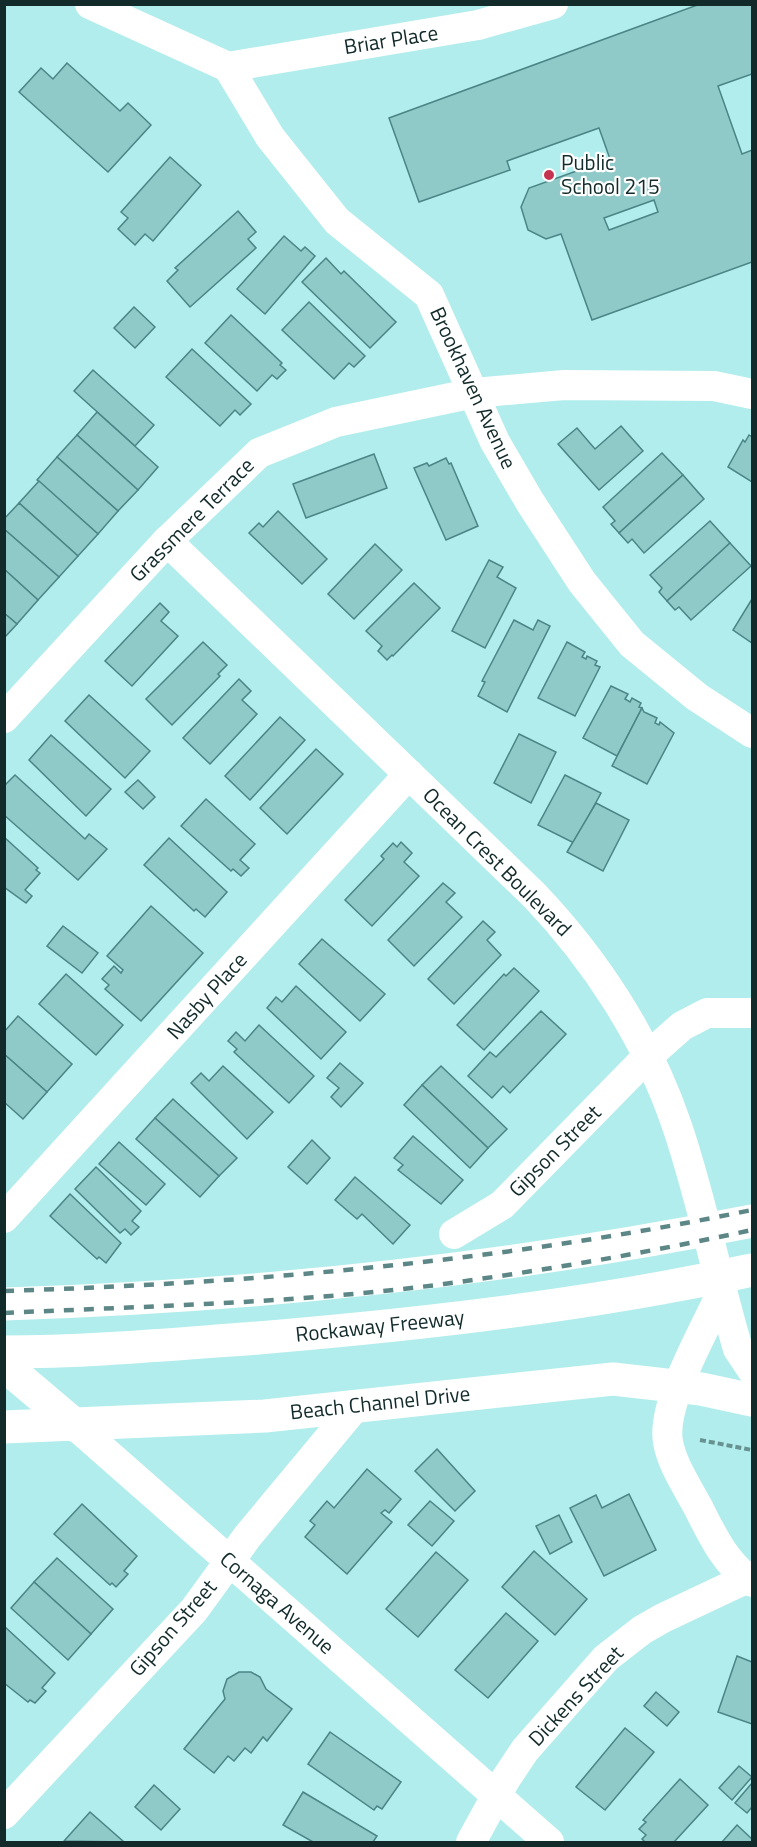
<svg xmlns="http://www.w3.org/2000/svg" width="757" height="1847" font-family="'Titillium Web',sans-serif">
	<rect width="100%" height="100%" fill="#b1edec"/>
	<!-- building -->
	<g fill="#8fcac9" stroke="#4b8484" stroke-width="1.5" fill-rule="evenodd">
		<path d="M700,4H752V74L718,86L742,154L752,150V262L592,320L561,234L546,239L528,230L521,207L529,188L610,159L599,128L507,161L510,170L419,202L389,118ZM654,200L658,212L609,230L604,218Z"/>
		<path d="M67,63L120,111L128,103L151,125L108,172L19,92L41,68L53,79Z"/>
		<path d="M170,157L201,185L153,241L145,234L135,245L118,229L128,218L121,212Z"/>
		<path d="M238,211L256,232L248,239L256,248L190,307L167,281L178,270L175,268Z"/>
		<path d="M284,236L301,251L305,247L315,256L265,314L237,289Z"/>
		<path d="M326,258L341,274L344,271L396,322L370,348L302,282Z"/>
		<path d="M309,302L365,356L354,367L349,363L334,379L282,330Z"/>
		<path d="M134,307L155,327L135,348L114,328Z"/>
		<path d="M231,315L282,363L280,365L286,370L277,379L272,375L257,391L205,343Z"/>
		<path d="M192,349L251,404L240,415L235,410L220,426L166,377Z"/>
		<path d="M93,370L154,425L135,446L74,391Z"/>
		<path d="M97,412L158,467L138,490L77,435Z"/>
		<path d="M621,426L643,451L599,490L558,444L577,428L595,449Z"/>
		<path d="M77,435L138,490L118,511L57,457Z"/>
		<path d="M749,435L752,437V482L728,467L743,440L745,442Z"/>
		<path d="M662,453L683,475L619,533L611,524L615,521L603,507Z"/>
		<path d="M374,454L387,488L306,518L293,484Z"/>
		<path d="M57,457L118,511L98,534L37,480Z"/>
		<path d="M446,458L449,464L451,463L478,526L446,540L414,468L427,463L429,466Z"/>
		<path d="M683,475L704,499L644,553L632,539L628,543L619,533Z"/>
		<path d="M39,481L98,534L78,556L19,503Z"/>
		<path d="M19,503L78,556L59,577L4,529V519Z"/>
		<path d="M278,511L327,559L302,584L249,533L259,523L263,527Z"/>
		<path d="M710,521L730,543L667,601L659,592L662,588L650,575Z"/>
		<path d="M4,529L59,577L38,600L4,569Z"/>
		<path d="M730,543L751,566L691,620L679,607L675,610L667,601Z"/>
		<path d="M375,544L402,570L354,619L328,594Z"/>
		<path d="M489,560L503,567L497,577L516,588L485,648L452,631Z"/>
		<path d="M4,569L38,600L17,624L4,613Z"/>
		<path d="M414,583L440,608L393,656L392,655L387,660L378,651L382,646L366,631Z"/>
		<path d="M752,599V643L733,630Z"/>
		<path d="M160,603L169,612L161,621L178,636L132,686L105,661Z"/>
		<path d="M4,613L17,624L4,638Z"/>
		<path d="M514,620L533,630L538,620L550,626L507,712L478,696L485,682L482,681Z"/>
		<path d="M203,642L227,665L218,674L220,676L172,725L146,699Z"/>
		<path d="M567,642L585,652L582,657L586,659L587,656L597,661L595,665L600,667L575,716L538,698Z"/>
		<path d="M239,679L251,691L242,700L257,714L210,764L183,738Z"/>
		<path d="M611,686L628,694L625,699L630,702L632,698L641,703L639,707L642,708L617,756L583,738Z"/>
		<path d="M89,695L150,751L125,778L65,721Z"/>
		<path d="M642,708L644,712L657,718L655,723L659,725L660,722L674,733L647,784L612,766Z"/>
		<path d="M280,717L305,740L250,800L225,776Z"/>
		<path d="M519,734L556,752L531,803L494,783Z"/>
		<path d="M51,735L111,789L86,816L29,760Z"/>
		<path d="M316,749L343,774L287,834L260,808Z"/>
		<path d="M15,775L85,839L89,834L107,849L78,880L4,815V786Z"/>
		<path d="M565,775L601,793L574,843L538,825Z"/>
		<path d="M138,780L155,797L143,809L125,792Z"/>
		<path d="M206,799L255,844L240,860L249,868L241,876L233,869L231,871L181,826Z"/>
		<path d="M596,803L629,820L603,871L567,852Z"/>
		<path d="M4,837L38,868L36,870L40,873L25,890L32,896L26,903L4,887Z"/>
		<path d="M169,838L227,892L205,917L196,909L194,911L144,865Z"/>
		<path d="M401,842L412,853L404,862L419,876L372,926L345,900L384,859L381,856L393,843L397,847Z"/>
		<path d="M443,883L455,893L446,902L462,917L414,966L388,940Z"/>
		<path d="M151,906L203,953L141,1021L105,989L109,985L102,979L114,966L121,973L123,970L107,956Z"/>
		<path d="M483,921L495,932L487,940L501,955L454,1004L428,979Z"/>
		<path d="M63,926L98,953L82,973L47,946Z"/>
		<path d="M322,939L385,994L360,1021L299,964Z"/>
		<path d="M514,968L539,991L484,1050L457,1025L504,974L506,976Z"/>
		<path d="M66,974L123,1025L96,1055L39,1004Z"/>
		<path d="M296,986L346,1032L321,1059L267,1008L276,997L282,1002Z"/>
		<path d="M541,1011L566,1034L510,1093L503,1086L492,1098L468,1076L490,1052L496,1057Z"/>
		<path d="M18,1016L72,1064L47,1092L4,1054V1032Z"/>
		<path d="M259,1025L314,1076L289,1103L234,1052L237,1049L228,1041L236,1032L245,1041Z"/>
		<path d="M4,1054L47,1092L23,1119L4,1102Z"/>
		<path d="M340,1063L363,1083L341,1107L331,1097L339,1088L327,1078Z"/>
		<path d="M223,1066L273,1112L247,1139L191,1083L201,1073L209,1081Z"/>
		<path d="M441,1066L507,1129L488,1148L422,1085Z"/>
		<path d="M422,1085L488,1148L470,1168L404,1105Z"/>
		<path d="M173,1099L237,1158L219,1176L155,1118Z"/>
		<path d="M155,1118L219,1176L200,1197L136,1139Z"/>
		<path d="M413,1136L463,1180L441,1204L398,1170L403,1165L394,1158Z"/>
		<path d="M312,1140L330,1158L307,1184L288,1167Z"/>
		<path d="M119,1142L165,1184L146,1205L99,1164Z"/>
		<path d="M96,1167L141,1211L132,1221L139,1227L131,1235L125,1229L120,1233L75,1189Z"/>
		<path d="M355,1177L410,1225L393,1244L362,1214L357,1219L335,1200Z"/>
		<path d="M70,1194L121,1243L106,1263L99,1257L97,1259L50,1216Z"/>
		<path d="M437,1449L475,1491L455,1511L415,1471Z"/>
		<path d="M367,1469L401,1499L389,1513L385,1510L381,1513L392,1522L347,1574L305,1537L315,1525L310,1521L327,1501L334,1508Z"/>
		<path d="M629,1494L656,1550L604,1576L570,1508L596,1495L602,1508Z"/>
		<path d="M430,1501L454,1521L432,1546L408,1525Z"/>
		<path d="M82,1504L137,1556L124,1571L128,1574L116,1587L112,1583L110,1585L54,1534Z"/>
		<path d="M559,1515L572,1542L550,1554L536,1526Z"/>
		<path d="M534,1551L587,1599L555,1635L502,1587Z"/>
		<path d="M436,1552L468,1580L418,1637L386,1609Z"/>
		<path d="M57,1558L113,1609L91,1634L34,1582Z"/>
		<path d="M34,1582L91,1634L68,1660L11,1608Z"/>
		<path d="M506,1613L538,1641L488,1698L455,1670Z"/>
		<path d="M4,1626L55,1673L42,1688L46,1691L35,1703L30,1700L28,1702L4,1683Z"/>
		<path d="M737,1656L752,1662V1724L718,1712Z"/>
		<path d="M239,1672H251L260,1677L266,1689L292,1709L267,1741L263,1737L251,1753L245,1748L234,1761L228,1756L214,1773L184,1749L225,1699L223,1691L227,1679Z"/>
		<path d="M656,1692L679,1712L667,1726L644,1706Z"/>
		<path d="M625,1728L654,1752L605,1810L576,1787Z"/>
		<path d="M330,1732L401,1782L382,1809L377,1806L374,1810L308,1764Z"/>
		<path d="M739,1766L752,1777L732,1800L719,1788Z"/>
		<path d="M680,1779L708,1805L674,1842H645L642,1839L646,1835L639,1829L646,1822L643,1820Z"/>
		<path d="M752,1783V1807L747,1813L735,1803Z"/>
		<path d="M154,1785L180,1809L161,1830L135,1807Z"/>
		<path d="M303,1792L377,1836L373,1842H313L283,1825Z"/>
		<path d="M90,1812L124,1842L64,1841Z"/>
		<path d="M737,1825L752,1839V1842H722Z"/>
	</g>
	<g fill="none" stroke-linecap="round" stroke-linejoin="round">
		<!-- path -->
		<path stroke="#679291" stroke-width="4" stroke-dasharray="6 3" stroke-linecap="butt" d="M700,1440L752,1450"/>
		<!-- street -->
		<g stroke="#fff" stroke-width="30">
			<path d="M90,4L228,67L270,137L337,221L429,295L495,442L530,502L582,582L632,644L697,697L752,733"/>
			<path d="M228,67L478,25L553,4"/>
			<path d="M167,541L534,895C596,960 648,1040 677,1126C702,1199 716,1275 738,1349L752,1370"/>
			<path d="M4,718L167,541L259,453L336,422L474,393L564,385L714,386L752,394"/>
			<path d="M4,1218L409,774"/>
			<path d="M454,1234L502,1205L647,1057L682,1026L707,1013H752"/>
			<path d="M721,1293C705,1331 661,1403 668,1442C672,1465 688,1488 699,1509C713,1537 726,1564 752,1582"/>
			<path d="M76,1426L549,1842"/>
			<path d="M4,1814L194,1610L247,1537L355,1407"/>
			<path d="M471,1842L505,1780L525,1750L606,1658L642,1630L663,1618L752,1576"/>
		</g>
		<!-- secondary -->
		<g stroke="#fff" stroke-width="33">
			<path d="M4,1304C256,1296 505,1270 752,1221"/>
			<path d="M4,1352C89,1352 174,1344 258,1338C424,1324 590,1305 752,1270"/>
			<path d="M4,1365L76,1426"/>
		</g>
		<!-- primary -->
		<path stroke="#fff" stroke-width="33" d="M4,1427L265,1416L613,1379L701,1389L752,1400"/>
		<!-- rail -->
		<g stroke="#5d8786" stroke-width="4.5" stroke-dasharray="10 10" stroke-linecap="butt">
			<path d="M4,1291C257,1283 505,1261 752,1210"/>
			<path d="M4,1313C150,1306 299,1303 444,1284C547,1270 651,1252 752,1230"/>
		</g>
	</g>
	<!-- markers -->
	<circle fill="#c5344f" stroke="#fff" stroke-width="2" cx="549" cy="175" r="6"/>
	<g text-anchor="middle" stroke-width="4.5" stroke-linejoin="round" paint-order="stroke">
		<!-- street labels -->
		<g font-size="21" fill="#122a2a" stroke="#fff">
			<text transform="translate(391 40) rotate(-9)" y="7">Briar Place</text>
			<text transform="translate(473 388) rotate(65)" y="7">Brookhaven Avenue</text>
			<text transform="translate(192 520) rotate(-45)" y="7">Grassmere Terrace</text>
			<text transform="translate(497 862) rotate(45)" y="7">Ocean Crest Boulevard</text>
			<text transform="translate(207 996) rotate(-48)" y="7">Nasby Place</text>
			<text transform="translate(555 1151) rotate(-45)" y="7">Gipson Street</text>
			<text transform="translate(380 1326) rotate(-6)" y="7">Rockaway Freeway</text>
			<text transform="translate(380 1403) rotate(-6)" y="7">Beach Channel Drive</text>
			<text transform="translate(277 1603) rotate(41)" y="7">Cornaga Avenue</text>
			<text transform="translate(173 1628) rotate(-49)" y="7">Gipson Street</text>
			<text transform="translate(576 1696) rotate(-47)" y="7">Dickens Street</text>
		</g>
		<!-- poi labels -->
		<g font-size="21" fill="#122a2a" stroke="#fff" text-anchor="start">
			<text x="561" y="170">Public<tspan x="561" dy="24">School 215</tspan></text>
		</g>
	</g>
	<!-- border -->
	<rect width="757" height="1847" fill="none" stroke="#122a2a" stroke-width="12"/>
</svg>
